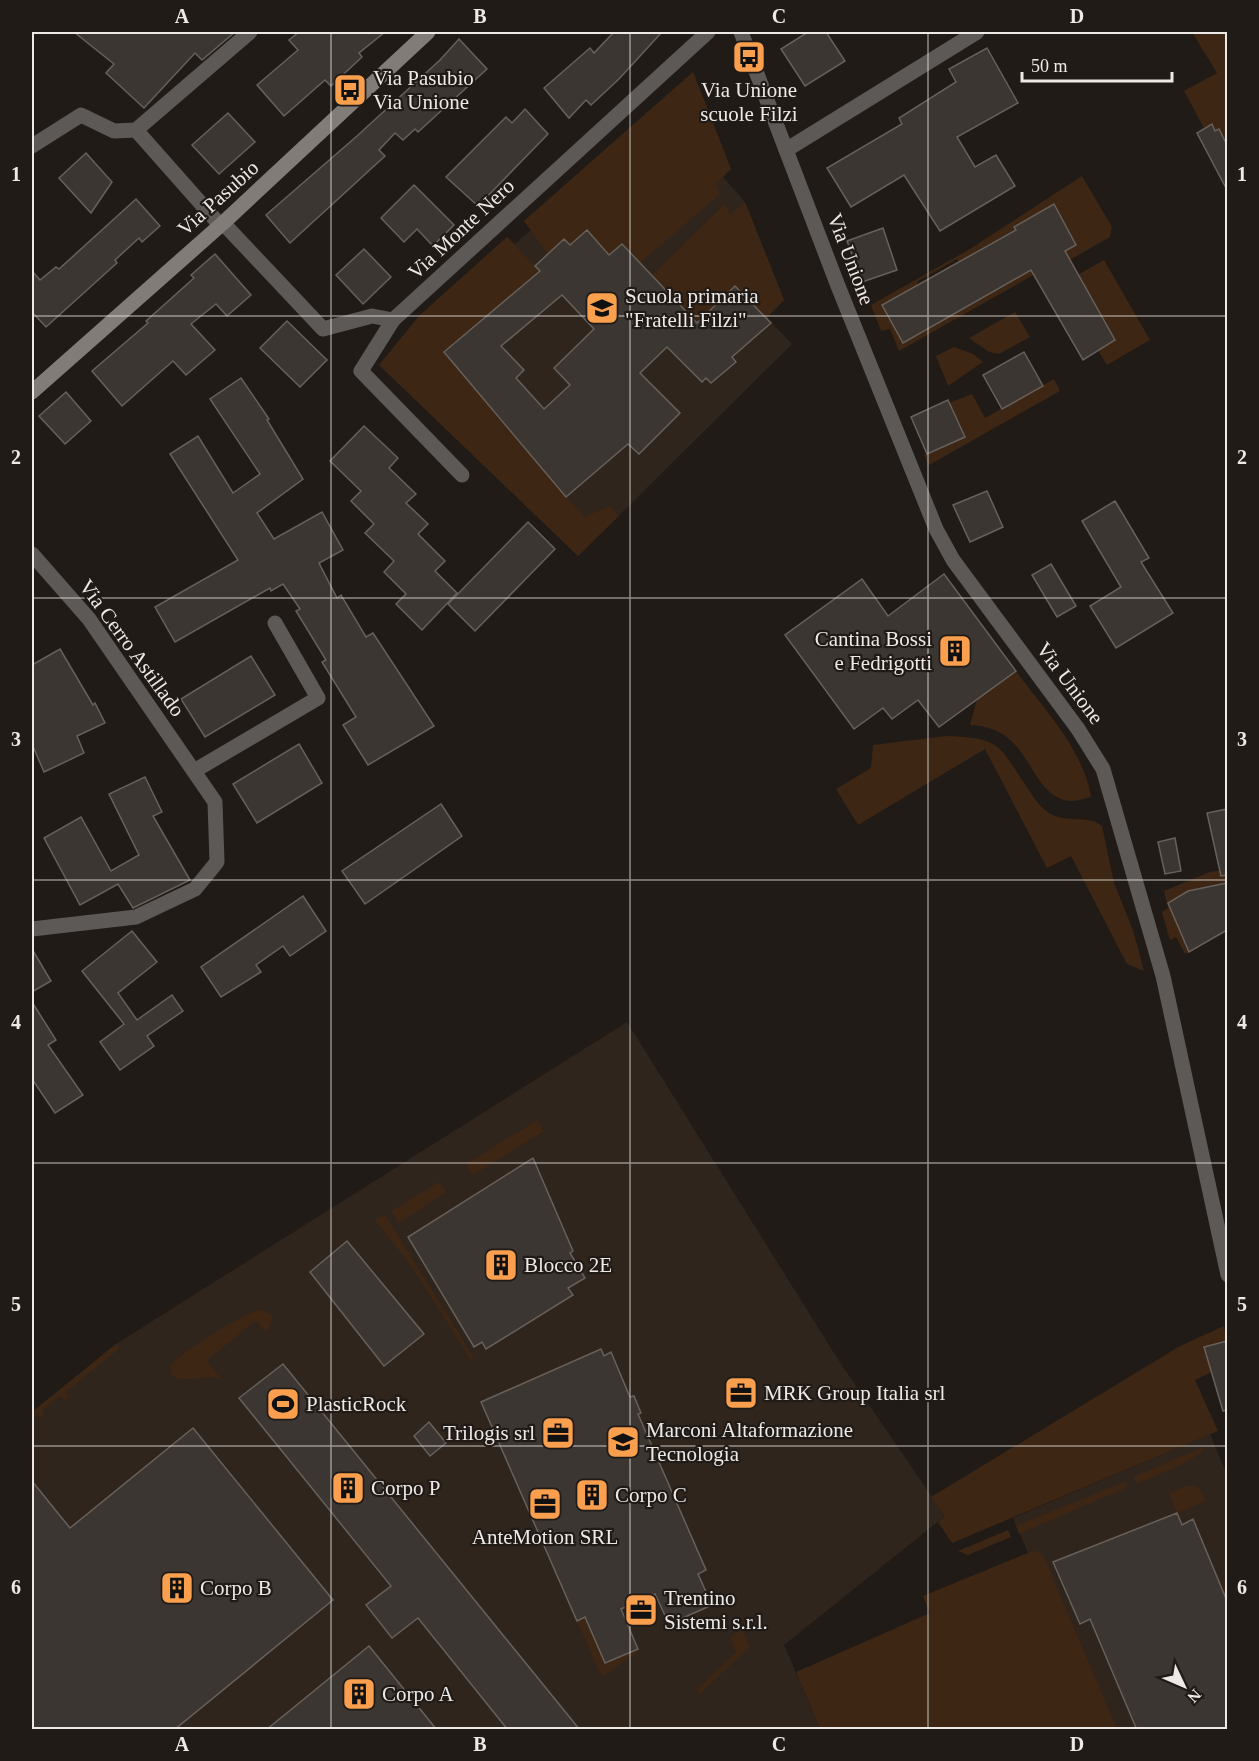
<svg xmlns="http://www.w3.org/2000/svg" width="1259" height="1761" font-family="Georgia,serif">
	<rect width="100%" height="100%" fill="#211b17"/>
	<!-- built -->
	<g fill="#2f251d">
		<path d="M693,72L731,169L723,177L745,202L784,300L767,318L792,344L578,556L379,365L420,315L507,237L515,244L531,230L524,221Z"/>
		<path d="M627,1022L839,1361L945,1516L784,1645L820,1729L32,1730V1412L116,1344Z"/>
		<path d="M1210,1434L1227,1475V1729H1104L1013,1518Z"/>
	</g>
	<!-- green -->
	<g fill="#3d2613" fill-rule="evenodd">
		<path d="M1192,32H1227V190L1197,133L1204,128L1184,91L1217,73Z"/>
		<path d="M693,72L731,169L716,183L720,194L640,263L622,244L609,255L570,245L563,239L548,254L524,221Z"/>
		<path d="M1082,176L1112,227L1110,237L1038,278L1035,274L899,351L890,329L881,331L871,305L970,249ZM1054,204L1075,245L1000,288L978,250L1016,229L1015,226ZM957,259L979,300L903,343L918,281Z"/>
		<path d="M745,202L784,300L766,318L734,286L697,323L651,276L725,204L730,215Z"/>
		<path d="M507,237L540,271L444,352L584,517L610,506L619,516L578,556L379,365L420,315Z"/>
		<path d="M1104,260L1150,340L1107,365L1098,350L1115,339L1078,275Z"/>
		<path d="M1015,312L1030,337L999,354L989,352L969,338Z"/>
		<path d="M954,347L973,354L983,362L948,386L936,356Z"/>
		<path d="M1054,379L1060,391L929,465L924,455L965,437L949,403L972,394L985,418Z"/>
		<path d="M1016,671C1043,708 1084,750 1091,797C1082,799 1072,803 1064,800C1026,788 1031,727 970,725L977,699Z"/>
		<path d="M946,736C1003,738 999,746 1028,789C1034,798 1040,807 1049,813C1066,824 1088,814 1102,826L1114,883L1133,930L1144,971L1127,964L1071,856L1047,868L985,749L858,825L836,789L871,768L873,745Z"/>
		<path d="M1227,869V884L1188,891L1168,903L1189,952L1185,954L1176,937L1170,940L1162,912L1168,908L1164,891L1210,872Z"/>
		<path d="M537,1120L544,1131L473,1175L466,1164Z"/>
		<path d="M439,1182L446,1192L399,1223L391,1211Z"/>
		<path d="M385,1215L474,1358L471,1360L412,1267L375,1220Z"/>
		<path d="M262,1310L272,1315L271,1324L267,1332L255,1321L207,1361L222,1380C206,1372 187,1385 172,1376L170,1366C182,1352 245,1311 262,1310Z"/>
		<path d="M1224,1326L1227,1341L1205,1348L1212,1372L1195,1380L1218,1431L952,1543L938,1522L945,1516L931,1497L1180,1346Z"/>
		<path d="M116,1344L119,1349L66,1392L69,1396L64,1400L60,1396L42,1411L44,1415L40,1418L37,1415L32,1420V1412Z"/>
		<path d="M1203,1447L1204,1451L1182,1465L1136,1484L1133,1477Z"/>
		<path d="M1126,1481L1128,1487L1019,1534L1016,1526Z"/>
		<path d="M1189,1485L1199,1488L1206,1501L1177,1513L1169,1493Z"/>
		<path d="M1008,1530L1011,1537L968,1555L958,1551Z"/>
		<path d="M1035,1550L1043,1555L1117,1729H820L796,1672L930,1613L923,1596Z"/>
		<path d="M585,1617L605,1663L643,1648L602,1677L577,1621Z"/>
		<path d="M741,1629L750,1646L699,1695L697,1690L736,1652L730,1637Z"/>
	</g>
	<!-- building -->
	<g fill="#3b3631" stroke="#67605b" stroke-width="1.5" fill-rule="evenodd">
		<path d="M74,32H235L202,60L195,53L144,108L106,73L114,64Z"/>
		<path d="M299,32H385L359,53L362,57L331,86L325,80L284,116L257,85L298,50L289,40Z"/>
		<path d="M614,32H662L619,79L591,105L586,100L569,118L544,88L590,48L594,53Z"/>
		<path d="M808,32H826L845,61L805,86L781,49Z"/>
		<path d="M459,39L487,69L418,132L415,129L403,140L395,133L379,150L385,156L290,243L266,215L357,136L440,60Z"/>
		<path d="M987,48L1018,103L957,137L975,167L996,155L1015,186L940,231L904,175L851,207L827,168L902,124L899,118L956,82L949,69Z"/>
		<path d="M525,109L548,134L478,206L446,177L506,117L512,123Z"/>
		<path d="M228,113L255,142L219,174L192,145Z"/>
		<path d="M1212,124L1215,131L1219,129L1227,145V190L1197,133Z"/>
		<path d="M86,153L112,182L91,213L59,178Z"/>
		<path d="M414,185L454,225L433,246L417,229L404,242L381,218Z"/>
		<path d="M136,199L160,226L142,242L139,238L115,260L117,263L46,327L32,312V271L40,280L56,267L59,269Z"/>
		<path d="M1054,204L1076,245L1065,251L1115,340L1083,360L1031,270L903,343L882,305L1016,230L1014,227Z"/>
		<path d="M883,228L897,270L862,282L847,241Z"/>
		<path d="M587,230L609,255L622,244L697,323L735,286L771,323L732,357L736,362L711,383L706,378L702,382L667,347L640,373L680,413L639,454L628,444L566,497L444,352L540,271L535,266L564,239L570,245ZM562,295L594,329L554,368L570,385L544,409L516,378L524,370L501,346Z"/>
		<path d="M364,249L391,277L363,304L336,275Z"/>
		<path d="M215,254L251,295L227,316L216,304L191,324L215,350L186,375L173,361L122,406L92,371L148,323L146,321L194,278L191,275Z"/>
		<path d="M287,321L327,360L300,387L260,348Z"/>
		<path d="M1024,352L1043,386L1002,409L983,375Z"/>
		<path d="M241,378L269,419L267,420L303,479L257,513L274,539L322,512L343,550L319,563L337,598L341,595L366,637L373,633L434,726L368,765L343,725L356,717L322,662L326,660L296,611L300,609L283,584L271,591L270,588L175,642L155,607L238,560L170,454L198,436L233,493L260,474L210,399Z"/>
		<path d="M66,392L91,421L65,444L39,416Z"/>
		<path d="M948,400L965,437L927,454L911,417Z"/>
		<path d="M364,426L398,458L389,468L416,494L406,503L428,524L418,534L445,561L435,571L457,593L422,630L396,604L406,594L384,572L394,561L365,533L374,524L351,501L361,491L330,461Z"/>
		<path d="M987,491L1003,527L970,542L953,505Z"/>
		<path d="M1115,501L1149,558L1141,562L1173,613L1116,648L1090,606L1121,587L1082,521Z"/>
		<path d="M528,522L555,549L475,631L448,604Z"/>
		<path d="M1051,564L1076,606L1057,617L1032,575Z"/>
		<path d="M944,574L1016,671L939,727L918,700L892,719L883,708L854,729L785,635L862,579L888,616Z"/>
		<path d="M60,649L93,705L95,703L105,723L77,736L84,753L44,772L32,744V665Z"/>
		<path d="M251,656L275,695L205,737L181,699Z"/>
		<path d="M299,744L322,783L257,823L233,784Z"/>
		<path d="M145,777L162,812L153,816L190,880L133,908L118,884L80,905L44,838L81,817L111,871L139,855L109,794Z"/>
		<path d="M441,804L462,836L365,904L342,871Z"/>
		<path d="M1227,809V875L1221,876L1207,813Z"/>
		<path d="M1175,838L1181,871L1165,874L1158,842Z"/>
		<path d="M1227,883V930L1189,952L1168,903L1188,891Z"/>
		<path d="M303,896L326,931L290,956L283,946L256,965L261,972L221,997L201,967Z"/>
		<path d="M132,931L157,962L118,993L137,1020L172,995L183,1011L147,1036L154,1046L120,1070L100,1042L124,1024L82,971Z"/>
		<path d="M32,949L51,981L32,992Z"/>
		<path d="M32,1002L56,1040L48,1045L83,1095L55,1113L32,1079Z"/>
		<path d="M533,1158L573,1251L570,1253L585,1278L568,1288L573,1295L486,1349L482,1342L474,1347L408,1237Z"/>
		<path d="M347,1241L424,1334L384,1366L310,1272Z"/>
		<path d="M1227,1341V1410L1223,1411L1204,1347Z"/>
		<path d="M601,1349L604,1356L611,1352L630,1397L634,1396L641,1413L638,1414L706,1570L698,1574L712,1605L669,1624L655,1594L621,1609L638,1649L605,1663L585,1617L577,1621L481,1402Z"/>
		<path d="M283,1364L580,1730H508L418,1618L392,1638L366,1605L391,1586L239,1398Z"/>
		<path d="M429,1422L446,1443L430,1456L414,1436Z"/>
		<path d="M193,1428L333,1600L174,1730H32V1481L70,1528Z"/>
		<path d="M1177,1513L1182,1525L1193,1519L1227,1601V1730H1137L1090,1619L1080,1624L1053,1562Z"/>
		<path d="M369,1646L437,1730H266Z"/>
	</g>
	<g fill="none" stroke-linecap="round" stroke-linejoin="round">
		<!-- street -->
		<g stroke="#5c5957" stroke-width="15">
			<path d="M741,32L838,286L936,529L953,560L1078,729L1103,769L1163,976L1228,1275"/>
			<path d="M32,146L81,115L114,131L136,130"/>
			<path d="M786,150L977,32"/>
			<path d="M223,223L323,329L372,316L393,320"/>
			<path d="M220,225L136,130L250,32"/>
			<path d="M462,475L361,371L393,320L708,32"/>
			<path d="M32,554L89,619L215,802L217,862L195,889L136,917L32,929"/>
			<path d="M194,771L318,698L275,623"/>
		</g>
		<!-- secondary -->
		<path stroke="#817c78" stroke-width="15" d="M32,392L223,223L428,32"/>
	</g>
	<!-- grid -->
	<path fill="none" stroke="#ede9e7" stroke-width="1.5" stroke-opacity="0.55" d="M331,32V1730M630,32V1730M928,32V1730M32,316H1228M32,598H1228M32,880H1228M32,1163H1228M32,1446H1228"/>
	<!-- icons -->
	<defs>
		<symbol id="bus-square" viewBox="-11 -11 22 22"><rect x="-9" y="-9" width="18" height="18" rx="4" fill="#fa9f4e" stroke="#211b17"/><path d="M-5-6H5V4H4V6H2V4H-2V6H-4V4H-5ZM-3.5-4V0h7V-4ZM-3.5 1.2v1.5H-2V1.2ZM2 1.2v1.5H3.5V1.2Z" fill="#111"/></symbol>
		<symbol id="school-square" viewBox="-11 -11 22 22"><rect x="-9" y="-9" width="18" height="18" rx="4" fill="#fa9f4e" stroke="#211b17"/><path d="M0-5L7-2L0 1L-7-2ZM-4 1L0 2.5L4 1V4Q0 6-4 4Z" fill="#111"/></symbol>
		<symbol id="building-square" viewBox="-11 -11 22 22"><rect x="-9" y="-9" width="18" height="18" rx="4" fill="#fa9f4e" stroke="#211b17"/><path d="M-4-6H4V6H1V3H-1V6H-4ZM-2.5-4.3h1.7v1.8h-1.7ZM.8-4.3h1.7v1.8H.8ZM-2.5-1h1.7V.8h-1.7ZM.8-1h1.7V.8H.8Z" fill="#111"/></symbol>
		<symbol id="office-square" viewBox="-11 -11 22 22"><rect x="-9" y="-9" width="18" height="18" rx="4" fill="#fa9f4e" stroke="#211b17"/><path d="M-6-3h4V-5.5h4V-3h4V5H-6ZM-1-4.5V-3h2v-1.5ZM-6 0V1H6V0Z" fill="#111"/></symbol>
		<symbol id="stadium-square" viewBox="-11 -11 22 22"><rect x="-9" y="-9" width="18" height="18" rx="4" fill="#fa9f4e" stroke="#211b17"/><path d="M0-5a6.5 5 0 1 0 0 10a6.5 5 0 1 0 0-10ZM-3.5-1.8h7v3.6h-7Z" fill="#111"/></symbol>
	</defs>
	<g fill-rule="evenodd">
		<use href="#bus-square" x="730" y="38" width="38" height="38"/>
		<use href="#bus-square" x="331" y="71" width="38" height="38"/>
		<use href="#school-square" x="583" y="289" width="38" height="38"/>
		<use href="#building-square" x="936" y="632" width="38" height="38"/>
		<use href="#building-square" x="482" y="1246" width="38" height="38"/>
		<use href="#office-square" x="722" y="1374" width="38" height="38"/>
		<use href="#stadium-square" x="264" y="1385" width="38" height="38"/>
		<use href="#office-square" x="539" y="1414" width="38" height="38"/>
		<use href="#school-square" x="604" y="1423" width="38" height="38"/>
		<use href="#building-square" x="329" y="1469" width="38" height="38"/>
		<use href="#building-square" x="573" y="1476" width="38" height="38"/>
		<use href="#office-square" x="526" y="1485" width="38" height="38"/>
		<use href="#building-square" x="158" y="1569" width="38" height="38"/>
		<use href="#office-square" x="622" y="1591" width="38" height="38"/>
		<use href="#building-square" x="340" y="1675" width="38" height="38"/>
	</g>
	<g text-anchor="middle" stroke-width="4.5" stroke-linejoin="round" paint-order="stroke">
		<!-- poi labels -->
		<g font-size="21" fill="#ede9e7" stroke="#211b17" text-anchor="start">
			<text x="373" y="85">Via Pasubio<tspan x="373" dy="24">Via Unione</tspan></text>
			<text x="749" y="97" text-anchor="middle">Via Unione<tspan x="749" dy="24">scuole Filzi</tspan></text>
			<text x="625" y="303">Scuola primaria<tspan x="625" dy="24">"Fratelli Filzi"</tspan></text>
			<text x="932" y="646" text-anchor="end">Cantina Bossi<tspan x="932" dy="24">e Fedrigotti</tspan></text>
			<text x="524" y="1272">Blocco 2E</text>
			<text x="764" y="1400">MRK Group Italia srl</text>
			<text x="306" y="1411">PlasticRock</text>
			<text x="646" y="1437">Marconi Altaformazione<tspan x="646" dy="24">Tecnologia</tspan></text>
			<text x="535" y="1440" text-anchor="end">Trilogis srl</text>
			<text x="371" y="1495">Corpo P</text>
			<text x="615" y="1502">Corpo C</text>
			<text x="545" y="1544" text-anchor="middle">AnteMotion SRL</text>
			<text x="200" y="1595">Corpo B</text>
			<text x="664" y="1605">Trentino<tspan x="664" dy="24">Sistemi s.r.l.</tspan></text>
			<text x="382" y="1701">Corpo A</text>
		</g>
		<!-- street labels -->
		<g font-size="21" fill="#ede9e7" stroke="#211b17">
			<text transform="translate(218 198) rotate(-42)" y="7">Via Pasubio</text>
			<text transform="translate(461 229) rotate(-43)" y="7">Via Monte Nero</text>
			<text transform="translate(851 259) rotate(69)" y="7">Via Unione</text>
			<text transform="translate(132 648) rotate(54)" y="7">Via Cerro Astillado</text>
			<text transform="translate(1070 683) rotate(53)" y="7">Via Unione</text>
		</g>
	</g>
	<!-- border -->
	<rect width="1259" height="1761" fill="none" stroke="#211b17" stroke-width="66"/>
	<!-- north arrow -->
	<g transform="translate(1184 1686) rotate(134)" stroke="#211b17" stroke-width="4.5" paint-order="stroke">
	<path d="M0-4.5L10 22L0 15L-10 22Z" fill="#ede9e7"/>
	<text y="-9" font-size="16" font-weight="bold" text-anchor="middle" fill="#ede9e7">N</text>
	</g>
	<!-- scale -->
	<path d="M1022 72v9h150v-9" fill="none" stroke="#ede9e7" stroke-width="3"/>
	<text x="1031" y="72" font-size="18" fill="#ede9e7" stroke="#211b17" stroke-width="4.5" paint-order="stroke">50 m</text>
	<rect x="33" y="33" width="1193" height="1695" fill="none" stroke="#ede9e7" stroke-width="2"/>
	<g font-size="20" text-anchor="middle" font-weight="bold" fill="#ede9e7">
		<text x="182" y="23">A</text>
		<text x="480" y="23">B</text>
		<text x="779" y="23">C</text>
		<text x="1077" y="23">D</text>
		<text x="16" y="181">1</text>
		<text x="1242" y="181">1</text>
		<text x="16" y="464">2</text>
		<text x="1242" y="464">2</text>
		<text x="16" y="746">3</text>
		<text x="1242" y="746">3</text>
		<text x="16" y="1029">4</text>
		<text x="1242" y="1029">4</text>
		<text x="16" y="1311">5</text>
		<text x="1242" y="1311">5</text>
		<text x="16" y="1594">6</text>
		<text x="1242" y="1594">6</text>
		<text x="182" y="1751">A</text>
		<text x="480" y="1751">B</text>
		<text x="779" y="1751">C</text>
		<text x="1077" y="1751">D</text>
	</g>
</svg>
